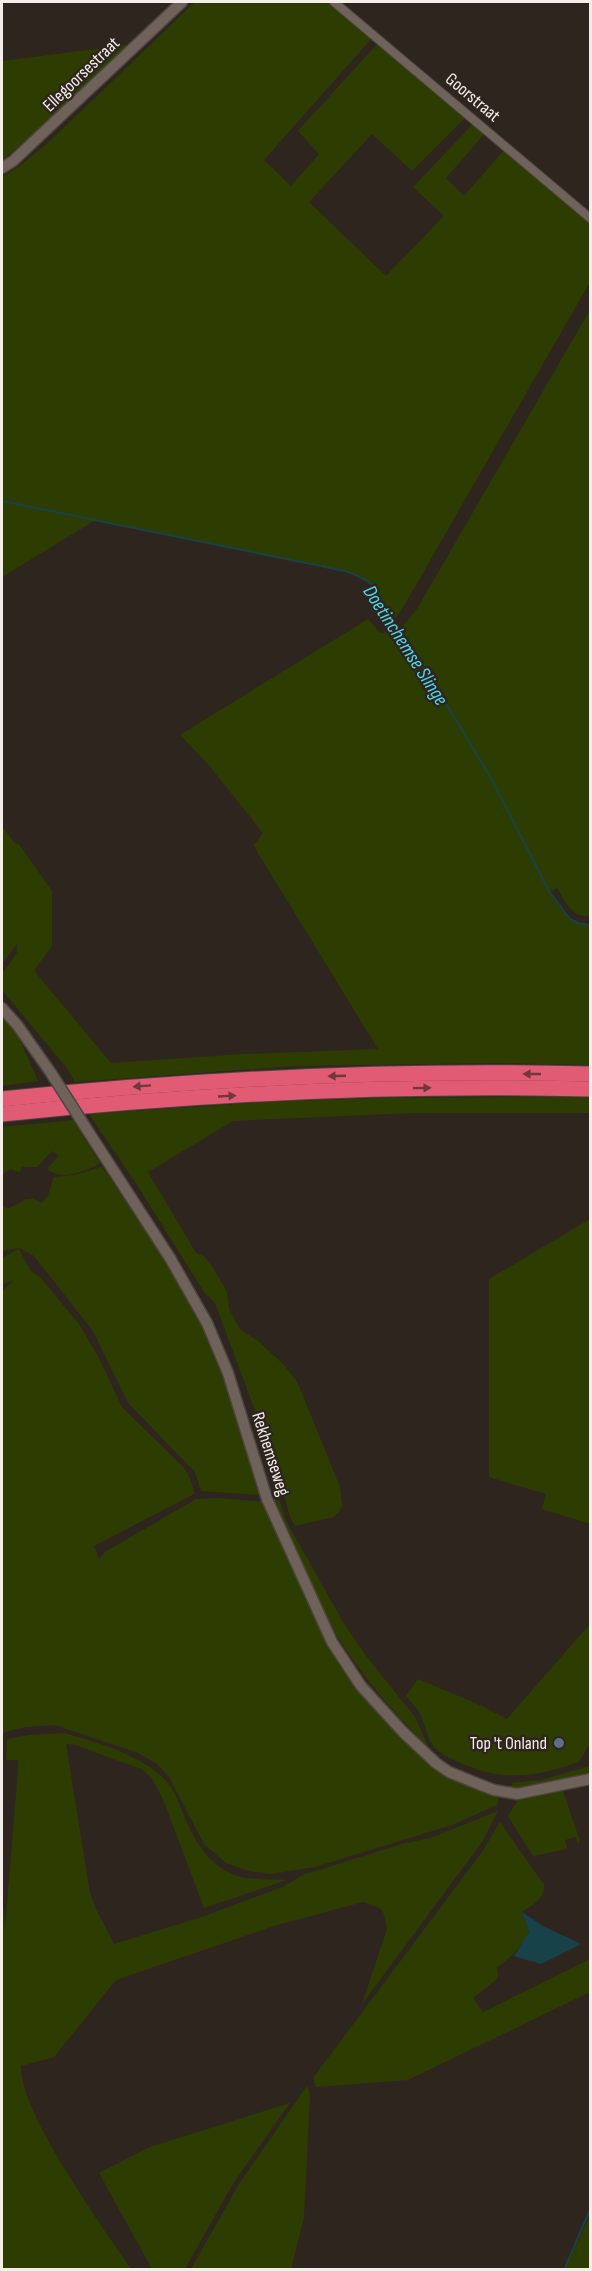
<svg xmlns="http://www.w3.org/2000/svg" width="592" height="2271" font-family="'Sofia Sans Condensed',sans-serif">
	<rect width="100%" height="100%" fill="#2f251f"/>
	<!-- green -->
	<g fill="#2d3d02">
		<path d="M195,2H329L372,38L264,160L291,186L319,154L298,131L378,43L465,118L412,171L372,134L309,202L386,276L444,216L413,187L474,123L485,133L446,178L464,196L505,149L590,223V282L401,611L392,622L388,623L383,622L377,614L385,609C378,585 367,579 345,571L94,521L2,577V177L21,165L51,140Z"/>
		<path d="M128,45L40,129L2,160V61Z"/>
		<path d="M590,310V916C571,918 566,902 557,888L549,892C560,908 569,923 590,925V938L588,939L590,941V1065L498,1063L294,1066L75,1082L66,1067L2,990V974L17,953V944L2,964V826L16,845L18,843L52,891V946L35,969L36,973L111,1063L244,1054L378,1049L258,853L254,845L263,833L208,764L180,735L368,619L380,633L393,631L404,625L417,609Z"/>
		<path d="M2,1017L16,1031L38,1081L2,1086Z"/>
		<path d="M558,1097L590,1098V1113H413L233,1121L148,1172L196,1253L204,1256L212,1266L227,1292L229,1309L240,1329L258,1341L284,1365L297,1382L301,1391L340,1487L342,1505L340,1511L333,1517L295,1526L290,1517L276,1467L215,1303L204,1292L137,1185L89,1114L267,1102L381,1098Z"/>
		<path d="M73,1120L100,1163C86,1172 61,1181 47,1169L59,1156L52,1151L37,1167H22L20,1172L10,1169L2,1175V1127Z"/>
		<path d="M102,1167L156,1246L203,1329L225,1383L259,1495L201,1491L195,1472L128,1403L93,1331L34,1256L20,1248L2,1251V1205L8,1209L26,1199H33L42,1203L48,1195L54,1177L75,1175Z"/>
		<path d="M590,1219V1524L542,1509L546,1494L489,1477V1279Z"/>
		<path d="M19,1249L30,1270L40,1277L79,1324L99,1358L122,1407L183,1467C189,1476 193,1483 194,1494L94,1546L99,1559L105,1552L196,1499L218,1498L266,1502C286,1551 304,1602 330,1648C354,1690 395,1738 435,1767C448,1777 464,1784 479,1790C486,1793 493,1794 499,1799L497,1805L452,1825L315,1867L270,1874L249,1871L226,1863L204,1844L169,1777L157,1764L138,1753L55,1725L25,1727L2,1733V1291L14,1280L2,1284V1258Z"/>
		<path d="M272,1493H277L286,1521L343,1622L366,1656L415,1717L429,1748C388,1707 350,1662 322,1610C309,1586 299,1559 288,1534C285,1519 276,1508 272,1493Z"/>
		<path d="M590,1624V1743L579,1762C537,1776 506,1783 463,1764C454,1760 442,1755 435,1748C427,1738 425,1725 420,1714C417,1708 410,1701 406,1696L418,1679L482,1706L507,1719Z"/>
		<path d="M64,1733C96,1742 145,1756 167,1782C177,1793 181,1810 187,1823C197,1846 215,1871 241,1877C255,1880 272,1879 287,1880L204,1908L163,1799L151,1777L141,1769L76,1745L66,1744L90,1893L95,1907L114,1944L202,1917L285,1886L302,1875L402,1844L433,1837L498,1811L482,1842L362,2004L387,1929L384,1914L380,1908L363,1902L274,1926L116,1980L54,2057L21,2066C18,2110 104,2229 131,2269H2V1908H4L5,1930L18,1769V1760H6L7,1739L30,1735Z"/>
		<path d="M586,1767H590V1773L524,1790H512V1783L541,1780Z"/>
		<path d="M562,1788L580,1841L577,1844L576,1837L565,1840L567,1847L563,1850L533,1856L508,1816L518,1800Z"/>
		<path d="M500,1822L544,1885C545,1899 532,1905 522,1912L529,1932C520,1948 512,1957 497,1967L498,1976L496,1980L473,1998L483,2012L590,1959V1992L408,2080L316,2087L313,2078L482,1852Z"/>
		<path d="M307,2086L310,2094L304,2217L291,2269H191L239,2184Z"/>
		<path d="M290,2103L234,2182L185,2269H152L99,2173L150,2147Z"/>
		<path d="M590,2216V2269H565Z"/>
	</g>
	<!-- water -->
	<path fill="#184249" d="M522,1912L543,1926L581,1944L541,1964L514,1956L529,1932Z"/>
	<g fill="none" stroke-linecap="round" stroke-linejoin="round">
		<!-- stream -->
		<g stroke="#184249" stroke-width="2">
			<path d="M2,501L345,571C368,579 378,585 385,609L453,715L492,780L549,891L570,919L578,923L590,925"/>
			<path d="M564,2270L590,2210"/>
		</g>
		<defs>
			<path id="minor" d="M334,2L590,218"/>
			<g id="tertiary">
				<path d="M2,168L13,161L182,2"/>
				<path d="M2,1008L18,1026L51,1073"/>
				<path d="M86,1128L170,1258L207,1323L228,1373L267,1499L332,1642L361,1686L403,1732L436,1763L449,1772L481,1785L494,1790L517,1794L590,1779"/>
			</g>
			<g id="motorway">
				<path d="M2,1099C197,1079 394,1069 590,1074"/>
				<path d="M2,1114C197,1094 394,1084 590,1089"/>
			</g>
		</defs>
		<!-- minor casing -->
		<use href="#minor" stroke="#4c443f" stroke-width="10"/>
		<!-- tertiary casing -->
		<use href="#tertiary" stroke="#4c443f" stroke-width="13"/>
		<!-- motorway casing -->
		<use href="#motorway" stroke="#4c443f" stroke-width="17"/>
		<!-- minor -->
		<use href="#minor" stroke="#6e625b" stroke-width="8"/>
		<!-- tertiary -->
		<use href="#tertiary" stroke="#6e625b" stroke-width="10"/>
		<!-- motorway -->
		<use href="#motorway" stroke="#e25b74" stroke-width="15"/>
		<defs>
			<path id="tertiary-bridge" d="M51,1073L86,1128"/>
		</defs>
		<!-- tertiary-bridge casing -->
		<use href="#tertiary-bridge" stroke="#4c443f" stroke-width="13" stroke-linecap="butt"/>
		<!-- tertiary-bridge -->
		<use href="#tertiary-bridge" stroke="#6e625b" stroke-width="10"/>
	</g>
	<!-- one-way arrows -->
	<defs><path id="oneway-solid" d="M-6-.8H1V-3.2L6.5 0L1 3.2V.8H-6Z" transform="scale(1.5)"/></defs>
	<g fill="#6e383d">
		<use href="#oneway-solid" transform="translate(532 1074) rotate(-180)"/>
		<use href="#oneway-solid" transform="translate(337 1076) rotate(178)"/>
		<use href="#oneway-solid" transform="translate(142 1086) rotate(176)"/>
		<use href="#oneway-solid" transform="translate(422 1088) rotate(-1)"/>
		<use href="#oneway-solid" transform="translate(227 1096) rotate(-3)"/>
	</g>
	<!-- markers -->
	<circle fill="#5c6f8a" stroke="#2f251f" stroke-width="2" cx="559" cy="1743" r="6"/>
	<g text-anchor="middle" stroke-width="5" stroke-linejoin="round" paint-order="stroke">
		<!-- street labels -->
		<g font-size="18" fill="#f4ede9" stroke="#2f251f">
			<text transform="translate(81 74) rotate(-44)" y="6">Ellegoorsestraat</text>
			<text transform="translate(473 97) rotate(40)" y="6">Goorstraat</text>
			<text transform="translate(271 1454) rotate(72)" y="6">Rekhemseweg</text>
		</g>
		<!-- poi labels -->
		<g font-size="18" fill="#f4ede9" stroke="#2f251f" text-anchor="end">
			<text x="547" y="1749">Top 't Onland</text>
		</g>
		<!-- water labels -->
		<g font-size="20" font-style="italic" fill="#4ed6ec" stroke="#2f251f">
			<text transform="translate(406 645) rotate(57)" y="7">Doetinchemse Slinge</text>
		</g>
	</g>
	<!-- border -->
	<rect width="592" height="2271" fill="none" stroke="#f4ede9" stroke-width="6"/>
</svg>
